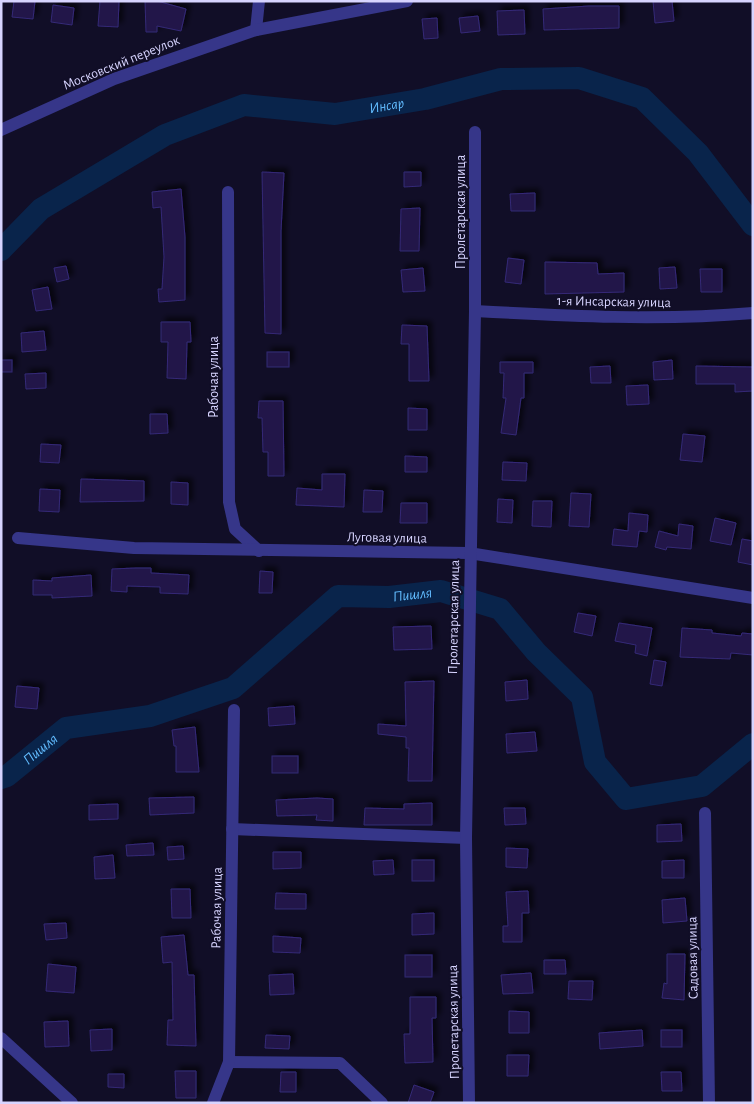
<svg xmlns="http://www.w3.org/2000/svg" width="754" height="1104" font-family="'Alegreya Sans',sans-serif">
	<defs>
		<filter id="shadow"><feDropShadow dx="4.5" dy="-4.5" stdDeviation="2.5" flood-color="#0009"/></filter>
	</defs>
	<rect width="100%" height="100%" fill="#110e27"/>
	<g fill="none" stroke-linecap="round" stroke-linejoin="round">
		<!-- river -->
		<g stroke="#09244b" stroke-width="22">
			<path id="s1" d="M1,250L41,209L165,135L244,105L335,114L425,99L501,79L579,78L642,98L698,153L753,225"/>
			<path id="s2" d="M1,778L7,776L66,728L150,716L233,688L338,596L389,597L441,591L500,609L536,652L582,697L595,762L626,799L702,786L753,744"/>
		</g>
	</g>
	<!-- building -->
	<g fill="#201849" stroke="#352977" filter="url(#shadow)">
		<path d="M14,1H35L33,19L12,17Z"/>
		<path d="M100,1H119L118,27L98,26Z"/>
		<path d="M145,1H157L186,9L181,31L157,26V32H146Z"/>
		<path d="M653,1H672L674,21L655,23Z"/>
		<path d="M53,5L74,8L72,25L51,22Z"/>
		<path d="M589,6H619V28L544,30L543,9Z"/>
		<path d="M524,10L525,34L498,35L497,11Z"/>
		<path d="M478,16L480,31L461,33L459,18Z"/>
		<path d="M437,18L438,38L424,39L422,19Z"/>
		<path d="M262,172L284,173L281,231V334L265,333Z"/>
		<path d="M404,172H421V186L404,187Z"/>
		<path d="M181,189L185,237V300L159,302L158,289H162L164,257L161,207L153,208L152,192Z"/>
		<path d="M535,193V211H511L510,194Z"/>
		<path d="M420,208L419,251H400L401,209Z"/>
		<path d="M508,258L524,260L521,284L505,282Z"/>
		<path d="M545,262L597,263L598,274L624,273V292L545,294Z"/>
		<path d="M66,266L69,279L57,282L54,268Z"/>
		<path d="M675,267L677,288L660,289L659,268Z"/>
		<path d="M423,268L425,291L403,292L401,270Z"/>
		<path d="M700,269H722V292H701Z"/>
		<path d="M48,287L52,309L36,311L32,290Z"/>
		<path d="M161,322H190L191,342H187L186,379L167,378L168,342H161Z"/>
		<path d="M402,325L427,326L429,381H409V344H401Z"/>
		<path d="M44,331L46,350L22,352L21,333Z"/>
		<rect x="267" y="352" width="22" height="15"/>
		<rect x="1" y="360" width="11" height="12"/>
		<path d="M672,360L673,379L654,380L653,362Z"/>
		<path d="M500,362H533V373H524V398H521L516,435L501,433L506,398H503L504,373H500Z"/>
		<path d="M610,366L611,383H591L590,367Z"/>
		<path d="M696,366L753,367V391L735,392V384H696Z"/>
		<path d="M46,373V388L26,389L25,374Z"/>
		<path d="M648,385L649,404L627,405L626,386Z"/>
		<path d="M259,401H283L284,476H268V452H263L262,418H258Z"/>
		<path d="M408,408L427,409V430H408Z"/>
		<path d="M150,414H167L168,433L150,434Z"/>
		<path d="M683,434L705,436L702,462L680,460Z"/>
		<path d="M41,444L61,445L59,463L40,462Z"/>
		<path d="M405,456L427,457V472H405Z"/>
		<path d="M503,462L527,463L526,481L502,480Z"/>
		<path d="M322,474H345L344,507L296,505L297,488L322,490Z"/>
		<path d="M81,479L144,481V501L80,502Z"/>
		<path d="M171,482L188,483V505L171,504Z"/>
		<path d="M40,489L60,490L59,512L39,511Z"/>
		<path d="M364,490L383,491L382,512H363Z"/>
		<path d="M571,493L591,494L589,527L569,526Z"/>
		<path d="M498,499L513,500L512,523L497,522Z"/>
		<path d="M533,501H552L551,527L532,526Z"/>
		<path d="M401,503H427V523H400Z"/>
		<path d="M629,513L648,515L647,532L639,531L637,547L612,545L614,529L628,531Z"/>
		<path d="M715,518L736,523L731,545L710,541Z"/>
		<path d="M679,524L693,526L691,549L667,547L666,550L655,547L659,531L678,536Z"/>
		<path d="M742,539L753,541V565L738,562Z"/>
		<path d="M136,568H151V573L189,575L188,594L160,593V587L127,586V592L111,591L112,569Z"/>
		<path d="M260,571L273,572L272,593H259Z"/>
		<path d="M91,575L92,596L52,598V595H33V580L52,581V578Z"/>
		<path d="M578,613L596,616L592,636L574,632Z"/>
		<path d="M619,623L652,628L647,656L635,653L636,645L615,641Z"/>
		<path d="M431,626L432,649L394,650L393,627Z"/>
		<path d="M682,628L712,630V633L741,636L742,633L753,634V655L731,653L730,659L680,657Z"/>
		<path d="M654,660L666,662L662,686L650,684Z"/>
		<path d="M527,680L528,699L506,701L505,682Z"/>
		<path d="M434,681L432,781H408L409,748H406V737L378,734V724L406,726L405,682Z"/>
		<path d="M17,686L39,688L37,709L15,707Z"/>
		<path d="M294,706L295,724L269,726L268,708Z"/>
		<path d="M195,727L199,772H176V746H174L172,730Z"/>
		<path d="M535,732L537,751L507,753L506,734Z"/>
		<rect x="272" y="756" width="26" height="17"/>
		<path d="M194,797V813L150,815L149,798Z"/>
		<path d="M317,798L333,799V821L316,820L317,815L277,816L276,800Z"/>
		<path d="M432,803V825H364L365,808L404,809V804Z"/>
		<path d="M118,804V819L89,820V805Z"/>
		<path d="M504,808H525L526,824L505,825Z"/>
		<path d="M681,824L682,841L657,842V825Z"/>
		<path d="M153,843L154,855L127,856L126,845Z"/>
		<path d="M183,846L184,859L168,860L167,847Z"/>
		<path d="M506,848L528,849L527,868L506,867Z"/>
		<path d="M273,852H301V868L273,869Z"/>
		<path d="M113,855L115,878L95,879L94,857Z"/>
		<path d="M393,860L394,874L374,875L373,861Z"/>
		<rect x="412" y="860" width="22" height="21"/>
		<path d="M684,860V878H662V861Z"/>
		<path d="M171,889H190L191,918H172Z"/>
		<path d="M528,891L529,913H522V942H503V926H508L506,892Z"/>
		<path d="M276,893L306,894V909H275Z"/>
		<path d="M685,898L687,921L663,923L662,900Z"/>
		<path d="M434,913V934L412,935V914Z"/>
		<path d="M66,923L67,938L46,940L44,924Z"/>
		<path d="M184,935L188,975H194L196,1046L167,1045L168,1020H173L172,962L163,963L161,937Z"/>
		<path d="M273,936L301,938L300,953L273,952Z"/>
		<path d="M667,954H685L684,1000L662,998L664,983L667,984Z"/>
		<rect x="405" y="955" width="27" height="22"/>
		<path d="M544,960H565L566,974H544Z"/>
		<path d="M48,964L76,967L74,993L46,991Z"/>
		<path d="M531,973L533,993L503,994L501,975Z"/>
		<path d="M293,974L294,994L270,995L269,975Z"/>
		<path d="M569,981H593L592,1000L568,999Z"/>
		<path d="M410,997H436V1018H432L433,1062L405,1063L404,1034H410Z"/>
		<path d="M509,1011L529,1012V1033H509Z"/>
		<path d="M68,1021L69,1046L45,1047L44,1022Z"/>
		<path d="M112,1029V1050L91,1051L90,1030Z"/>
		<path d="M642,1030L643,1046L600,1049L599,1033Z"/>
		<rect x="661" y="1030" width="21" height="17"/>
		<path d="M266,1035L290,1036L289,1049L265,1048Z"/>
		<path d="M507,1055H529L528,1076H507Z"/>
		<path d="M175,1071H196V1098H176Z"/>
		<path d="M281,1072H296V1092H280Z"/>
		<path d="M661,1072H681L682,1091H662Z"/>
		<path d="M108,1074H124V1088L108,1087Z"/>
		<path d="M414,1085L434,1092L430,1103H408Z"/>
	</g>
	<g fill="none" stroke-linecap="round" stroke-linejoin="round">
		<!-- minor -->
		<g stroke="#363689" stroke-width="12">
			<path d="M256,30L259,1"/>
			<path d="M1,130L114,79L256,30L407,1"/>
			<path d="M228,192L229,502L235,529L259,551"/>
			<path d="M475,311C567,316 660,321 753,313"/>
			<path d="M18,538L134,548L469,553L753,598"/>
			<path d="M705,813L709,1103"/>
			<path d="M232,829L466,838"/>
			<path d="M1,1038L72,1103"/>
			<path d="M229,1062L340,1063L382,1103"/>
			<path d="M213,1103L229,1062L234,710"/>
			<path d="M469,1103L466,838L475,311V132"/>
		</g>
	</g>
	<g text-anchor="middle" stroke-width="4" stroke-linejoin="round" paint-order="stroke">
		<!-- street labels -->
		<g font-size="14" fill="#d7d4ff" stroke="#110e27">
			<text transform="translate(121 62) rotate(-22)" y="5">Московский переулок</text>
			<text transform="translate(460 212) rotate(-90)" y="5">Пролетарская улица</text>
			<text transform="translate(614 301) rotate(1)" y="5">1-я Инсарская улица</text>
			<text transform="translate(213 377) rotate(-90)" y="5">Рабочая улица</text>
			<text transform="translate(387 537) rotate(1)" y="5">Луговая улица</text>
			<text transform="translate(453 617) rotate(-89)" y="5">Пролетарская улица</text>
			<text transform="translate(216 908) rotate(-89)" y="5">Рабочая улица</text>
			<text transform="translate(692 958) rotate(-91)" y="5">Садовая улица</text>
			<text transform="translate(453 1022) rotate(-91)" y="5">Пролетарская улица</text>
		</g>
		<!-- water labels -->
		<g font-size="15" font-style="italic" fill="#62bcff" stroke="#110e27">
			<text dy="5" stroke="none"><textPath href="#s1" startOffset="430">Инсар</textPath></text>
			<text dy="5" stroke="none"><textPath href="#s2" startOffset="469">Пишля</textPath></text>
			<text dy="5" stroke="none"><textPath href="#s2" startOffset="49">Пишля</textPath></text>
		</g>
	</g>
	<!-- border -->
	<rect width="754" height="1104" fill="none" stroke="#d7d4ff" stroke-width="5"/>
</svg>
